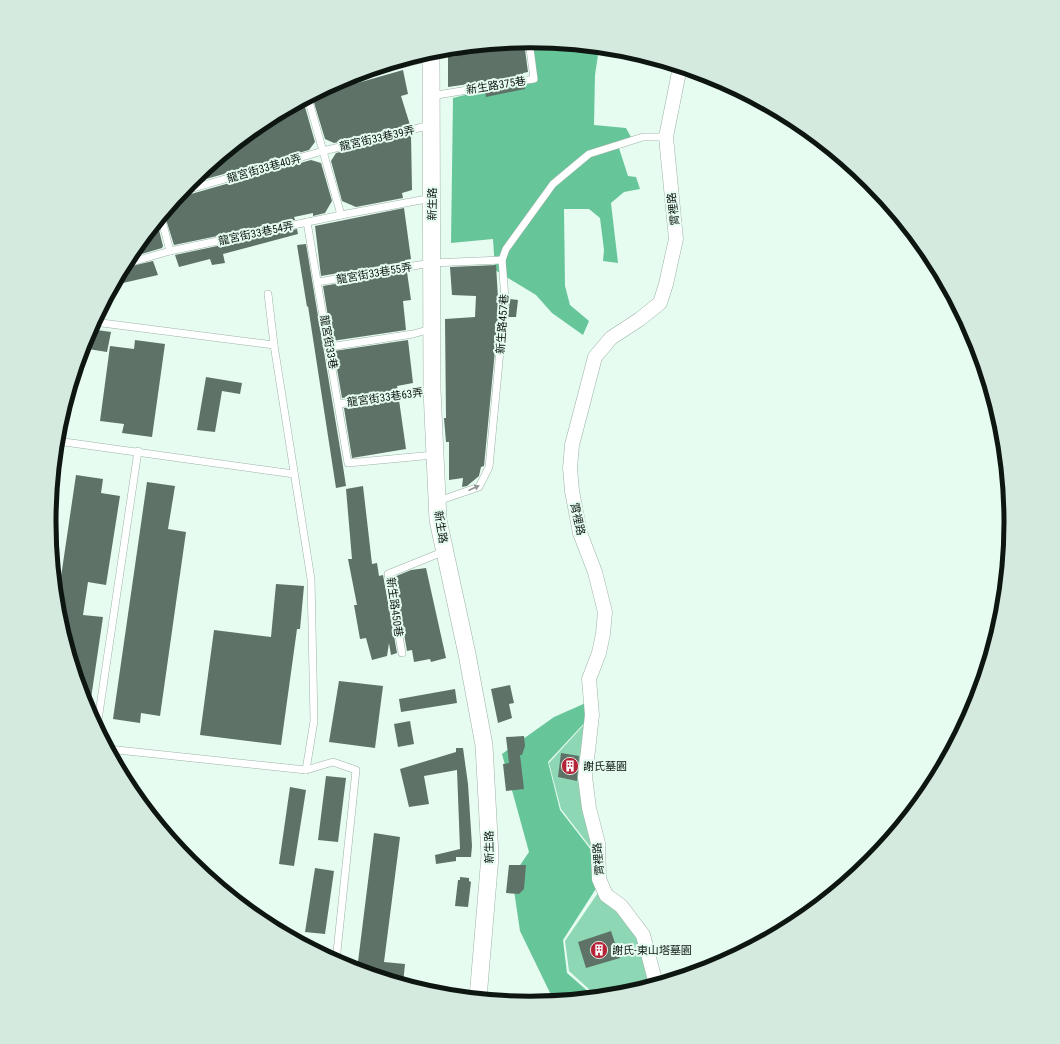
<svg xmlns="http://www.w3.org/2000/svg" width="1060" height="1044" font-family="'Roboto Condensed','Noto Sans TC',sans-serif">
	<rect width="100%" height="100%" fill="#e6fcf0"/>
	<!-- green -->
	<g fill="#8ed7b4">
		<path d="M590,718L582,781L595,853L561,809L549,763Z"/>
		<path d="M600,890C610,901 631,920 637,932C646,949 642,969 652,985L619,994L591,991L569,971L565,941Z"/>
	</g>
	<!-- forest -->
	<g fill="#67c59a">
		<path d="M530,41L599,48L595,75L594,125L626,128L632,139L618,145L628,176L636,177L640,189L624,192L611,203L618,263L603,261L604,250L600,218L589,209H564L565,286L570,305L589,321L583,335L552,313L536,295L495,270L493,239L451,243L453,98L532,78Z"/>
		<path d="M588,702L589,718L548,762L560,810L595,855L597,887L563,940L567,973L591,994L606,996L554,1001L520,931L512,877L529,852L502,754L554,717Z"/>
	</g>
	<!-- building -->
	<g fill="#5e7268">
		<path d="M524,42L528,72L523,73V76L448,87V57L458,56L457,48Z"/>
		<path d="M403,70L408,94L401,96L410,125L334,143L325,139L312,96Z"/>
		<path d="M525,86V89L486,97L485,92Z"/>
		<path d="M303,100L315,142L309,150L188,184L263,122Z"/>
		<path d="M411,135L412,190L402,193L403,198L356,207L342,201L331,161L336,153Z"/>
		<path d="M311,160L321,163L332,201L325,213L313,216V213L294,217L295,220L174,245L164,213L180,195L184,196Z"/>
		<path d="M404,208L411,259L405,260V262L321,276L315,226Z"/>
		<path d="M157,222L163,246L162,248L128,258Z"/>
		<path d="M297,229L298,234L223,254L225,263L212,265L210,259L179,267L175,255Z"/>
		<path d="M306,244L342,460L346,486L336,488L308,306L307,307L297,245Z"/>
		<path d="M153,261L158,275L114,285L123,268Z"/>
		<path d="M496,265L498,298H500L484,466L481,467L479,476L467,486L462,487L463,478L449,480V442H446L444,418H446L445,319L475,317L476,296L452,295L450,267Z"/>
		<path d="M407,272L411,300L403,301L406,330L332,341L323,286Z"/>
		<path d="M510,299L518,300L516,317H508Z"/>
		<path d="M90,329L111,332L107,352L82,348Z"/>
		<path d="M135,340L165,344L152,437L122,433L124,424L100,421L110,346L134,349Z"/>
		<path d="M408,340L413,383L397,386L398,390L342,398L334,351Z"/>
		<path d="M206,377L242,383L240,394L222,391L215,432L197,430Z"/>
		<path d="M399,400L406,449L352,458L344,408Z"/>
		<path d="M76,475L103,479L101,493L120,496L106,585L88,582L83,615L103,617L89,712L58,616L57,604Z"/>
		<path d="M147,482L175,486L168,529L186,532L160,716L141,713L140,723L113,719Z"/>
		<path d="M363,486L372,564L377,563L379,576L383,575L397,653L391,655L389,643L387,656L372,660L366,638L360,639L354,605H357L348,559H352L346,489Z"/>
		<path d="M426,568L446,658L431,662L430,659L414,662L412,650L407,651L394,577L411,570Z"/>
		<path d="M276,584L304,586L300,629H297L281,745L200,735L214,630L271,637Z"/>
		<path d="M339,681L383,686L375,748L329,742Z"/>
		<path d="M510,685L514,703L509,704L512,718L498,723L491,689Z"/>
		<path d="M455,689L457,703L401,712L399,699Z"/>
		<path d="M410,721L414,744L398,747L394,724Z"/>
		<path d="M524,736L525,746L522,755H520L524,789L506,791L503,764L509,763L506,737Z"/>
		<path d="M456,748H463L468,784L472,846L471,857H456V861L436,864L435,855L460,849L457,770L424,776L429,804L409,807L400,769L456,752Z"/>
		<path d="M561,753L579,756L577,781L558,777Z"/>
		<path d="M326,776L346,778L338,842L318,840Z"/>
		<path d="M290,787L306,790L294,866L279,864Z"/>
		<path d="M374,833L400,837L384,962L405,964L403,984L357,970Z"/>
		<path d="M509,865H526L524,889L519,894L506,893Z"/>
		<path d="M315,868L334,871L325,934L305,932Z"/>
		<path d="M460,877L469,878V881L471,882L468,907L455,906L458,880H460Z"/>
		<path d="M611,931L620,958L586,968L578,942Z"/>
	</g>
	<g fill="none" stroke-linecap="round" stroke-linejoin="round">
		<defs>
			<g id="service">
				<path d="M341,80L430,57"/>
				<path d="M431,96L534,79L529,41"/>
				<path d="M308,98L341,215"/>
				<path d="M183,191L323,151L431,125"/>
				<path d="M161,217L170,251"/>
				<path d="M307,222L348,463L434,455"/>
				<path d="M125,264L170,251L341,215L432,198"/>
				<path d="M318,282L431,263L502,260"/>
				<path d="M268,294L274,345L311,579L314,721L306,770"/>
				<path d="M94,322L274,345"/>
				<path d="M329,347L413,334L431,329"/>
				<path d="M339,404L432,390"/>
				<path d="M57,441L294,474"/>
				<path d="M438,501L479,487L489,467L505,298L502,260L506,249L553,184L589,154L643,137H666"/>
				<path d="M402,653L388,574L445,551"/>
				<path d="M97,727L138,451"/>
				<path d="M108,749L306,770L333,762L356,770L336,961"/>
			</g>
			<path id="minor" d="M656,984L643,935L621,906L606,895L599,879L598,843L589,808L585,777L592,715L589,679L599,653L603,634L605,612L595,572L580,533L572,491L570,468L572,445L595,357L611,338L640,319L660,303L666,284L676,239L666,137L680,67"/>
			<path id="tertiary" d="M431,52L432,390L438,520L467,654L484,745L490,856L478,998"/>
		</defs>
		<!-- service casing -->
		<use href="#service" stroke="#9eb3a8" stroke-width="8"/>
		<!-- minor casing -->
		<use href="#minor" stroke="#9eb3a8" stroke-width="15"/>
		<!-- tertiary casing -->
		<use href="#tertiary" stroke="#9eb3a8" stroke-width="18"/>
		<!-- service -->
		<use href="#service" stroke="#fff" stroke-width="7"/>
		<!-- minor -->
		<use href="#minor" stroke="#fff" stroke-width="14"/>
		<!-- tertiary -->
		<use href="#tertiary" stroke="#fff" stroke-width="17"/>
	</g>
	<!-- one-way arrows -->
	<defs><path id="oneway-solid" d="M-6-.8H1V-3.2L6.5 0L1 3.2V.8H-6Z"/></defs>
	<use fill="#939694" href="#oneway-solid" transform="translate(474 488) rotate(-25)"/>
	<!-- icons -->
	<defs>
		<symbol id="building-disc" viewBox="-11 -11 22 22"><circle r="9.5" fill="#b52338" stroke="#e6fcf0"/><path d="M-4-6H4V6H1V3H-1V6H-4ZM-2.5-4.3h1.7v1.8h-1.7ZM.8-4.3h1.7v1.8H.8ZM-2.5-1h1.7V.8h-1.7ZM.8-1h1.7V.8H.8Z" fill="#fff"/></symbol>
	</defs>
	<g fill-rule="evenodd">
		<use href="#building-disc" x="560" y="756" width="20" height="20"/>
		<use href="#building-disc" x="589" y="940" width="20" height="20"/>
	</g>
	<g text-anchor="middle" stroke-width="4" stroke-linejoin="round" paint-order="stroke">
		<!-- street labels -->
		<g font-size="11" fill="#0e1612" stroke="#e6fcf0">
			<text transform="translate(496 85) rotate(-9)" y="4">新生路375巷</text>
			<text transform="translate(377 138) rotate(-13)" y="4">龍宮街33巷39弄</text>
			<text transform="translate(264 168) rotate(-16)" y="4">龍宮街33巷40弄</text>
			<text transform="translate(432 204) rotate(-89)" y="4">新生路</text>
			<text transform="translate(673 209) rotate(-97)" y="4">霄裡路</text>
			<text transform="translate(256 233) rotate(-12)" y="4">龍宮街33巷54弄</text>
			<text transform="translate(374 273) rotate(-10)" y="4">龍宮街33巷55弄</text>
			<text transform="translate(502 324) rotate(-86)" y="4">新生路457巷</text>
			<text transform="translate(329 342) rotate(80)" y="4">龍宮街33巷</text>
			<text transform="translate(385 397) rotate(-8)" y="4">龍宮街33巷63弄</text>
			<text transform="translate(578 519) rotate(77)" y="4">霄裡路</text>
			<text transform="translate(441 527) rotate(81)" y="4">新生路</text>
			<text transform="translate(395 607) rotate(82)" y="4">新生路450巷</text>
			<text transform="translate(489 847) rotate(-91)" y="4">新生路</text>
			<text transform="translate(598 859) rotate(-95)" y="4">霄裡路</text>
		</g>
		<!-- poi labels -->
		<g font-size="11" fill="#0e1612" stroke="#e6fcf0" text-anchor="start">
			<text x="583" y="770">謝氏墓園</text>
			<text x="612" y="954">謝氏-東山塔墓園</text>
		</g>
	</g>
	<!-- crop -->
	<path d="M0 0H1060V1044H0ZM56 522a474 474 0 1 1 948 0a474 474 0 1 1-948 0Z" fill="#d5eade" fill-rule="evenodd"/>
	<path fill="none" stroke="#0e1612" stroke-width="5" d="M56 522a474 474 0 1 1 948 0a474 474 0 1 1-948 0Z"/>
</svg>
